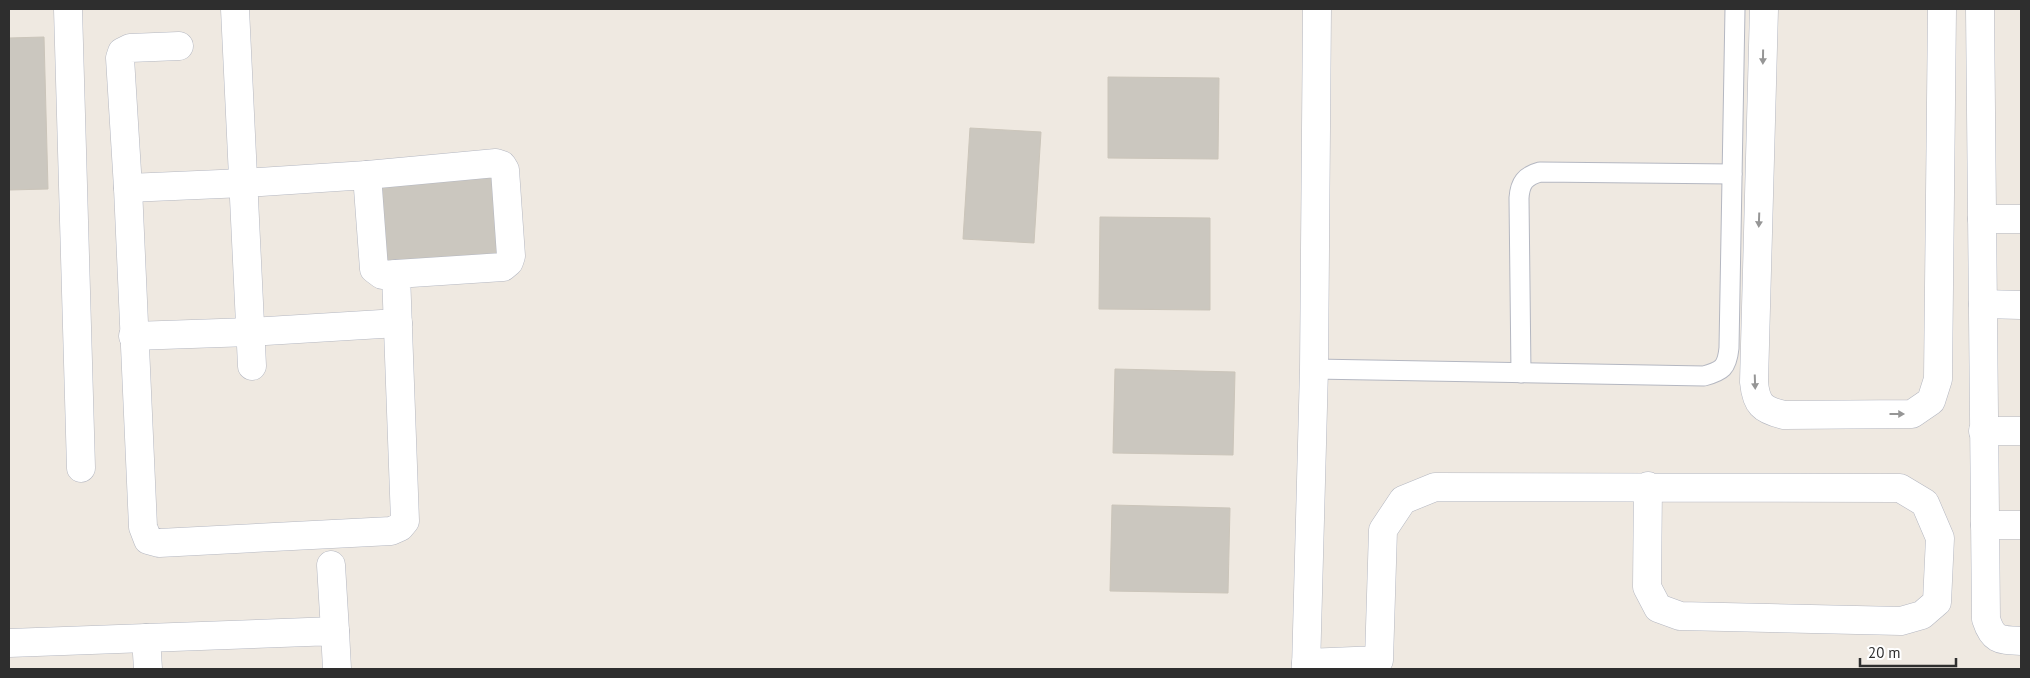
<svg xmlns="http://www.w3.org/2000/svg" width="2030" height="678" font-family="'PT Sans',sans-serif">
	<rect width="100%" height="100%" fill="#efe9e1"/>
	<!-- building -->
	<g fill="#cbc7bf" stroke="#cbc5ba">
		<path d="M44,37L48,189L9,190V38Z"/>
		<path d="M1108,77L1219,78L1218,159L1108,158Z"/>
		<path d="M970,128L1041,132L1034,243L963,239Z"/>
		<path d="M501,171L506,263L383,269L378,177Z"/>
		<path d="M1100,217L1210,218V310L1099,309Z"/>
		<path d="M1115,369L1235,372L1233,455L1113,453Z"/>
		<path d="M1112,505L1230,508L1228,593L1110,591Z"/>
	</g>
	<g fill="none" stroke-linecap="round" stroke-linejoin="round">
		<defs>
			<g id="lane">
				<path d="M1314,369L1704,376C1722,371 1727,368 1729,348L1735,9"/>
				<path d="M1521,373L1519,198C1520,183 1525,176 1540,172L1732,174"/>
			</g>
			<g id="street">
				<path d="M68,9L81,468"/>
				<path d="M235,9L252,366"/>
				<path d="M1764,9L1754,382C1756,404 1762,410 1784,415L1912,414L1931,401L1938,379L1942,9"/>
				<path d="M1980,9L1986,619C1993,641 2000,640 2021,641"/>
				<path d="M179,46L130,48L122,52L120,58L128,188L143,527L148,540L159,543L391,531L400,527L405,521L396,274L503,267L509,262L511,256L505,170L502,165L496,163L367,175"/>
				<path d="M128,188L244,183L367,175L374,269L382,275L396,274"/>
				<path d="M1982,219H2021"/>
				<path d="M1983,304L2021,305"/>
				<path d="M133,336L250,332L398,323"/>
				<path d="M1983,431H2021"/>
				<path d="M1985,525H2021"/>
				<path d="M331,565L335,631"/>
				<path d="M146,638L148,669"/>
				<path d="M9,643L335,631L337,669"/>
				<path d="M1306,663L1379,660L1383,530L1403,500L1435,487L1900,488L1925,503L1940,538L1937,602L1922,615L1901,621L1680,616L1658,608L1647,587L1648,486"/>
			</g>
			<path id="secondary" d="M1306,669L1314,369L1317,9"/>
		</defs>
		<!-- lane casing -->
		<use href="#lane" stroke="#b4b7c1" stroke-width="21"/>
		<!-- street casing -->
		<use href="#street" stroke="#b4b7c1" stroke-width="29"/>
		<!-- secondary casing -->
		<use href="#secondary" stroke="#b4b7c1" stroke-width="29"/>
		<!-- lane -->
		<use href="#lane" stroke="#fff" stroke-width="19"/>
		<!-- street -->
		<use href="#street" stroke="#fff" stroke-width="28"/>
		<!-- secondary -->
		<use href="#secondary" stroke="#fff" stroke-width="28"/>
	</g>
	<!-- one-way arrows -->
	<defs><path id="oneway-solid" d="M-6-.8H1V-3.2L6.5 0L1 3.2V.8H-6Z" transform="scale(1.25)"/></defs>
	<g fill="#969696">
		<use href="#oneway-solid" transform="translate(1763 57) rotate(91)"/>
		<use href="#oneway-solid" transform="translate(1759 220) rotate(92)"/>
		<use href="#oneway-solid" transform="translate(1755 382) rotate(88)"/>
		<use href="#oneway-solid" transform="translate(1897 414)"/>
	</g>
	<!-- border -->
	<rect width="2030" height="678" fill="none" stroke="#2e2e2e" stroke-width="20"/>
	<!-- scale -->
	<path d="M1860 658v8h96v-8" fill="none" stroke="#2e2e2e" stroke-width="2.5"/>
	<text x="1868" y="658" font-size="15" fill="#2e2e2e" stroke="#ffffff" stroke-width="4" paint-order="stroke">20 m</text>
</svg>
